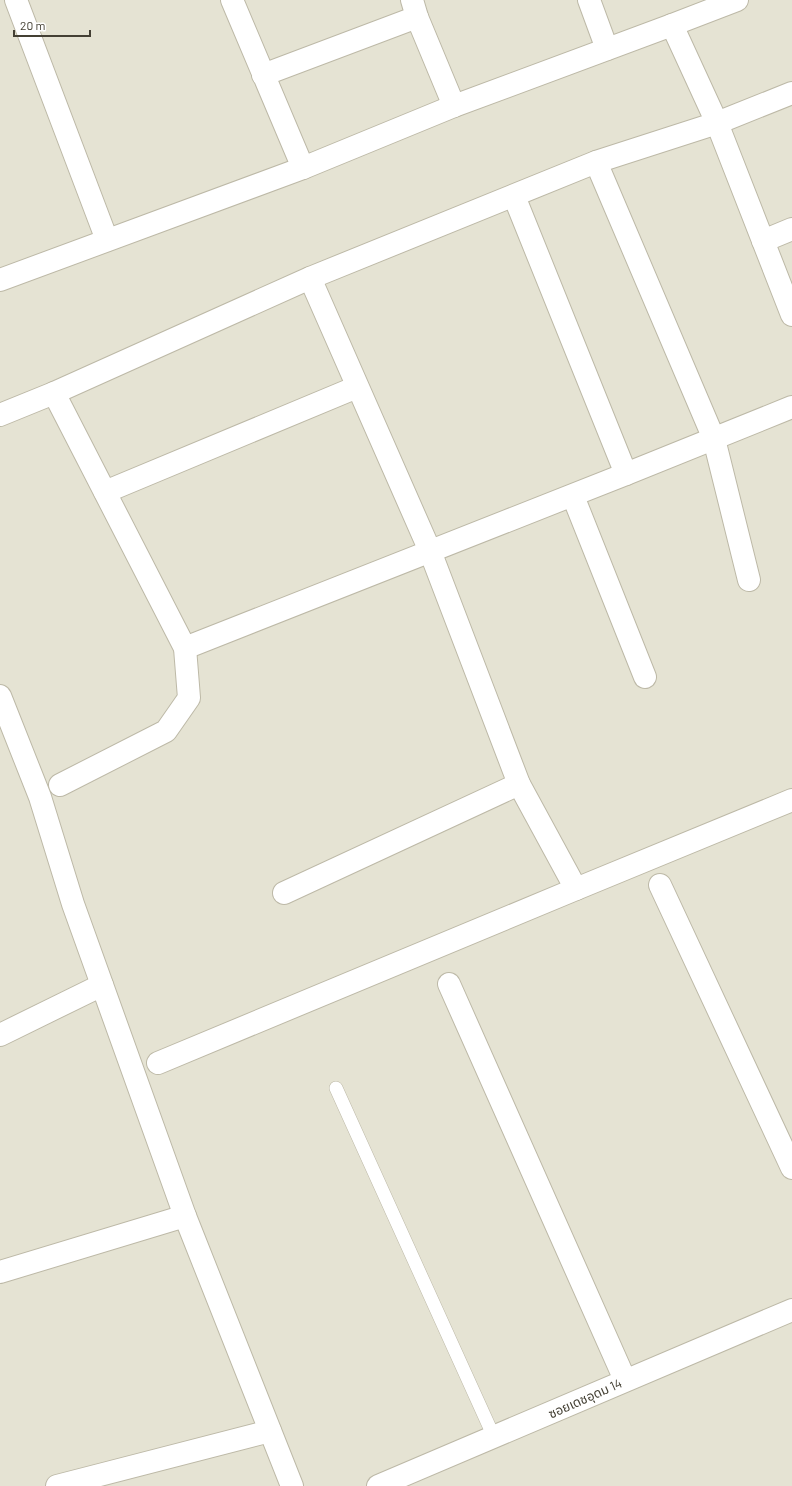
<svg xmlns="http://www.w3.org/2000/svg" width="792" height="1486" font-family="Barlow,'Noto Sans Thai',sans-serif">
	<rect width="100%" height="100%" fill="#f2f0e4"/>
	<!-- residential -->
	<rect fill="#e5e3d3" x="0" y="0" width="792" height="1486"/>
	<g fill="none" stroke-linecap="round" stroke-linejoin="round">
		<defs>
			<path id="service" d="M336,1088L494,1437"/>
			<g id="minor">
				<path d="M16,0L107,240"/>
				<path d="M232,0L303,168"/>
				<path d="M412,0L417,17L454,106"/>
				<path d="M589,0L607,49"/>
				<path d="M672,25L717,123L792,315"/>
				<path d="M263,75L417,17"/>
				<path d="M596,162L714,439L749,580"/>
				<path d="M514,196L626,474"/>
				<path d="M763,241L792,229"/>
				<path d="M310,278L430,551L519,784L576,889"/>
				<path d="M0,280L303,168L454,106L672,25L737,0"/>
				<path d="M54,393L185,648L189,698L166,731L60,785"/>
				<path d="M0,415L54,393L310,278L596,162L717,123L792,93"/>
				<path d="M105,492L357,387"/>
				<path d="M573,496L645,677"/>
				<path d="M185,648L626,474L792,407"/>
				<path d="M0,696L40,797L73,904L185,1216L292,1486"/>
				<path d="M660,885L792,1168"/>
				<path d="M284,893L519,784"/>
				<path d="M449,984L625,1380"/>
				<path d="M0,1035L102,985"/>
				<path d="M158,1063L576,889L792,800"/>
				<path d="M0,1272L185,1216"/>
				<path d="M57,1486L270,1431"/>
				<path d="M378,1486L792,1310"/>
			</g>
		</defs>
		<!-- service casing -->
		<use href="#service" stroke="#bdb9a7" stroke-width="14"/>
		<!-- minor casing -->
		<use href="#minor" stroke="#bdb9a7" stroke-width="24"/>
		<!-- service -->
		<use href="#service" stroke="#fff" stroke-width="13"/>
		<!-- minor -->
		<use href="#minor" stroke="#fff" stroke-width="22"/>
	</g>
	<g text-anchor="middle" stroke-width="3.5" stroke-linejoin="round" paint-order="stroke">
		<!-- street labels -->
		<g font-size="13" fill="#444034" stroke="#fff">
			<text transform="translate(585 1398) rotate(-24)" y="5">ซอยเดชอุดม 14</text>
		</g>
	</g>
	<!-- scale -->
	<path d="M14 30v6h76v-6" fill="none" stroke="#444034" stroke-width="2"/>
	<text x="20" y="30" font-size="12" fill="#444034" stroke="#ffffff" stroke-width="3" paint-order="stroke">20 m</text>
</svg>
